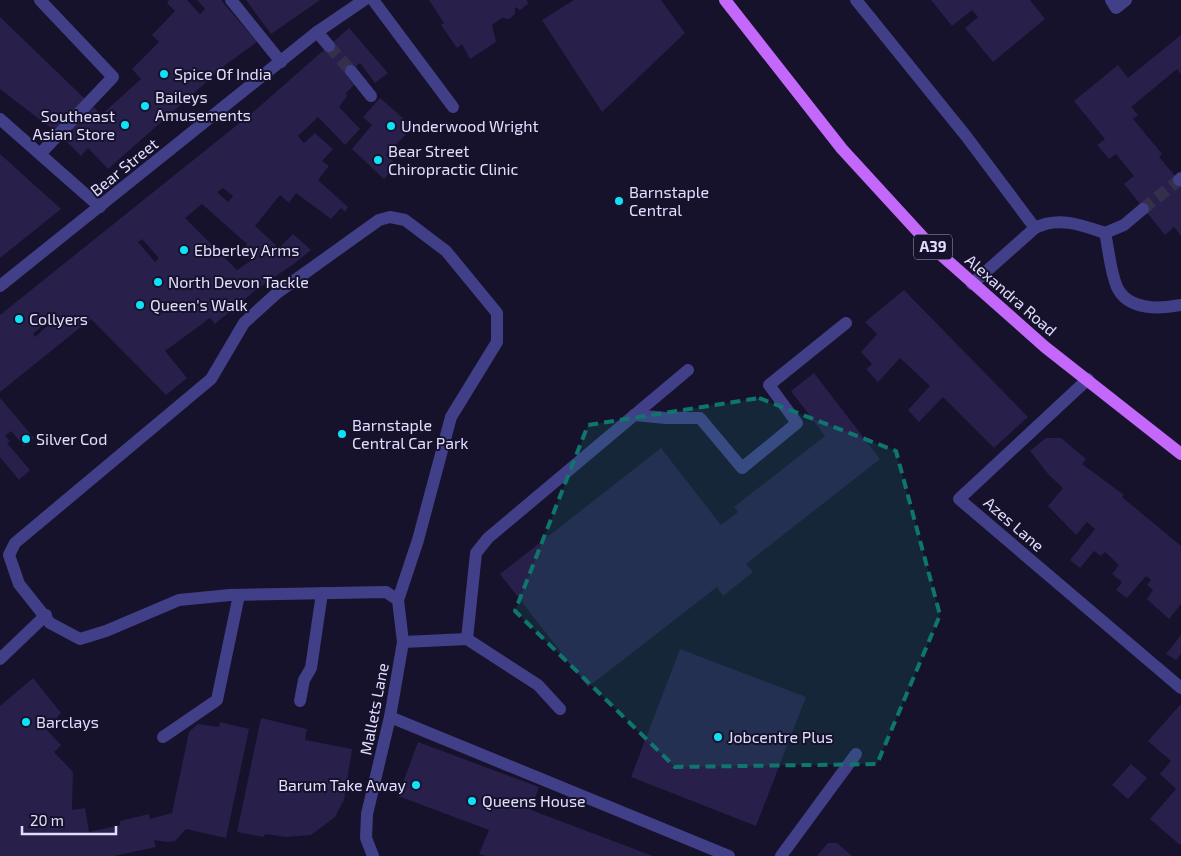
<svg xmlns="http://www.w3.org/2000/svg" width="1181" height="856" font-family="'Exo 2',sans-serif">
	<rect width="100%" height="100%" fill="#16122b"/>
	<!-- building -->
	<g fill="#281f4b" fill-rule="evenodd">
		<path d="M169,0H187L200,14L205,9L197,0H221L257,42L228,63L108,169L88,148L81,156L64,139L73,131L70,127L94,107L101,115L141,79L132,69L159,42L152,35L175,11L167,3Z"/>
		<path d="M246,0H320L271,34Z"/>
		<path d="M429,0H527L528,4L520,10L515,7V14L509,19L502,18L492,25L496,42L470,59L462,44L457,48L441,25L444,23Z"/>
		<path d="M574,0H661L685,33L602,112L542,20Z"/>
		<path d="M931,0H1030L1045,19L993,62L965,28L978,17L972,10L952,26Z"/>
		<path d="M0,17L85,99L55,131L0,89Z"/>
		<path d="M349,28L388,73L375,83L360,63L346,75L354,85L346,93L347,96L339,107L360,129L345,145L318,117L298,136L304,143L315,133L333,149L322,161L329,166L318,180L348,207L345,212L341,208L331,219L296,193L289,203L280,195L255,226L279,248L293,234L311,250L295,263L257,289L215,324L210,318L165,351L187,378L166,395L91,319L0,392V315L252,113ZM223,188L233,196L228,202L217,192ZM202,204L247,244L243,249L253,259L237,270L185,218ZM142,239L159,258L155,262L138,242ZM54,315L56,318L35,337L33,334Z"/>
		<path d="M1181,35V74L1177,69L1131,107L1138,115L1133,119L1162,154L1159,157L1181,183V236L1174,227L1165,235L1124,184L1134,176L1116,154L1109,159L1097,145L1105,139L1074,101L1118,65L1128,78Z"/>
		<path d="M380,98L413,127L386,155L397,165L384,179L352,149L372,125L363,117Z"/>
		<path d="M0,154L61,209L0,258Z"/>
		<path d="M904,290L1028,417L994,448L943,397L919,422L908,410L930,386L900,358L878,382L866,369L872,364L861,352L877,334L865,322Z"/>
		<path d="M814,373L880,459L746,564L753,572L723,596L717,587L588,687L500,574L661,448L721,525L738,512L734,507L825,436L791,391Z"/>
		<path d="M0,398L34,438L24,446L11,431L5,436L10,441L7,443L30,470L19,480L0,457Z"/>
		<path d="M1046,438H1061L1086,459L1082,464L1124,495L1122,497L1181,546V604L1169,619L1147,599L1153,590L1147,585L1151,580L1146,576L1127,598L1116,590L1122,582L1112,574L1119,565L1105,552L1101,556L1094,551L1080,568L1070,560L1095,529L1087,522L1076,535L1048,506L1063,488L1049,475L1030,451Z"/>
		<path d="M1181,635V654L1176,660L1166,654Z"/>
		<path d="M680,649L806,697L756,826L631,777Z"/>
		<path d="M33,678L61,713L46,729L61,745L54,752L73,772L72,810L85,808L89,832L120,825V821L149,814L150,819L172,813L189,732L198,724L219,727L220,722L249,729L226,838L186,829L175,841L167,842L154,840L156,847L114,856H0V706Z"/>
		<path d="M1181,704V844L1180,845L1150,819L1176,789L1160,774L1171,761L1148,741Z"/>
		<path d="M261,718L307,729L305,740L352,749L344,800L335,817L311,835L286,837L265,834L264,837L237,832Z"/>
		<path d="M418,742L539,787L531,810L653,856H486L479,854L489,830L398,796Z"/>
		<path d="M1131,764L1147,778L1128,799L1112,785Z"/>
		<path d="M828,843H837L852,856H817Z"/>
	</g>
	<g fill="none" stroke-linecap="round" stroke-linejoin="round">
		<!-- street-tunnel -->
		<g stroke="#34304b" stroke-width="12" stroke-dasharray="12 6" stroke-linecap="butt">
			<path d="M329,46L351,71"/>
			<path d="M1143,209L1179,180"/>
		</g>
		<!-- lane -->
		<g stroke="#413f88" stroke-width="12">
			<path d="M40,0L113,77L40,154"/>
			<path d="M231,0L281,62"/>
			<path d="M373,0L453,107"/>
			<path d="M856,0L966,136L1035,228"/>
			<path d="M1111,0L1116,8L1126,0"/>
			<path d="M390,217L405,220L446,251L497,313V342L451,417L418,540L398,600L386,592L230,595L179,600L106,631L80,639L50,623L19,584L9,555L15,543L211,379L244,323L277,293L379,220Z"/>
			<path d="M634,415L666,418H700L742,468L797,423L769,385L846,323"/>
			<path d="M467,639L476,553L488,538L688,370"/>
			<path d="M403,642L467,639L538,685L560,709"/>
			<path d="M0,659L46,615"/>
			<path d="M300,701L304,680L311,668L322,593"/>
			<path d="M390,717L729,856"/>
			<path d="M163,737L217,700L239,595"/>
		</g>
		<!-- street -->
		<g stroke="#413f88" stroke-width="12">
			<path d="M317,32L329,46"/>
			<path d="M351,71L371,96"/>
			<path d="M0,119L100,207"/>
			<path d="M1179,180L1181,178"/>
			<path d="M1143,209L1124,225L1105,233C1109,250 1110,271 1117,287C1128,311 1161,309 1181,305"/>
			<path d="M972,284L1035,228C1058,216 1082,225 1105,233"/>
			<path d="M0,286L317,32L364,0"/>
			<path d="M1088,379L959,499L1181,688"/>
			<path d="M373,856L366,838L367,814L390,717L403,642L398,600"/>
			<path d="M781,856L856,754"/>
		</g>
		<!-- primary -->
		<path stroke="#c368fa" stroke-width="12" d="M725,0L842,149L931,246L1045,347L1181,454"/>
	</g>
	<!-- marked area -->
	<path fill="#0f766e" fill-opacity="0.2" stroke="#0f766e" stroke-width="4" stroke-dasharray="10 6" stroke-linejoin="round" d="M759,398L896,451L940,615L877,764L675,767L515,611L588,425Z"/>
	<!-- markers -->
	<g fill="#10e1f7" stroke="#16122b" stroke-width="2">
		<circle cx="164" cy="74" r="5"/>
		<circle cx="145" cy="106" r="5"/>
		<circle cx="125" cy="125" r="5"/>
		<circle cx="391" cy="126" r="5"/>
		<circle cx="378" cy="160" r="5"/>
		<circle cx="619" cy="201" r="5"/>
		<circle cx="184" cy="250" r="5"/>
		<circle cx="158" cy="282" r="5"/>
		<circle cx="140" cy="305" r="5"/>
		<circle cx="19" cy="319" r="5"/>
		<circle cx="342" cy="434" r="5"/>
		<circle cx="26" cy="439" r="5"/>
		<circle cx="26" cy="722" r="5"/>
		<circle cx="718" cy="737" r="5"/>
		<circle cx="416" cy="785" r="5"/>
		<circle cx="472" cy="801" r="5"/>
	</g>
	<g text-anchor="middle" stroke-width="4" stroke-linejoin="round" paint-order="stroke">
		<!-- shield labels -->
		<rect fill="#16122b" stroke="#a4a0bf" stroke-width="1" x="914" y="234.5" width="38" height="25" rx="4"/>
		<g font-size="15" font-weight="bold" fill="#e1ddfe">
			<text x="933" y="252">A39</text>
		</g>
		<!-- poi labels -->
		<g font-size="16" fill="#e1ddfe" stroke="#16122b" text-anchor="start">
			<text x="174" y="80">Spice Of India</text>
			<text x="155" y="103">Baileys<tspan x="155" dy="18">Amusements</tspan></text>
			<text x="115" y="122" text-anchor="end">Southeast<tspan x="115" dy="18">Asian Store</tspan></text>
			<text x="401" y="132">Underwood Wright</text>
			<text x="388" y="157">Bear Street<tspan x="388" dy="18">Chiropractic Clinic</tspan></text>
			<text x="629" y="198">Barnstaple<tspan x="629" dy="18">Central</tspan></text>
			<text x="194" y="256">Ebberley Arms</text>
			<text x="168" y="288">North Devon Tackle</text>
			<text x="150" y="311">Queen's Walk</text>
			<text x="29" y="325">Collyers</text>
			<text x="352" y="431">Barnstaple<tspan x="352" dy="18">Central Car Park</tspan></text>
			<text x="36" y="445">Silver Cod</text>
			<text x="36" y="728">Barclays</text>
			<text x="728" y="743">Jobcentre Plus</text>
			<text x="406" y="791" text-anchor="end">Barum Take Away</text>
			<text x="482" y="807">Queens House</text>
		</g>
		<!-- street labels -->
		<g font-size="16" fill="#e1ddfe" stroke="#16122b">
			<text transform="translate(124 167) rotate(-39)" y="6">Bear Street</text>
			<text transform="translate(1011 295) rotate(41)" y="6">Alexandra Road</text>
			<text transform="translate(1014 524) rotate(41)" y="6">Azes Lane</text>
			<text transform="translate(374 709) rotate(-79)" y="6">Mallets Lane</text>
		</g>
	</g>
	<!-- scale -->
	<path d="M22 826v8h94v-8" fill="none" stroke="#e1ddfe" stroke-width="2.5"/>
	<text x="30" y="826" font-size="15" fill="#e1ddfe" stroke="#16122b" stroke-width="4" paint-order="stroke">20 m</text>
</svg>
